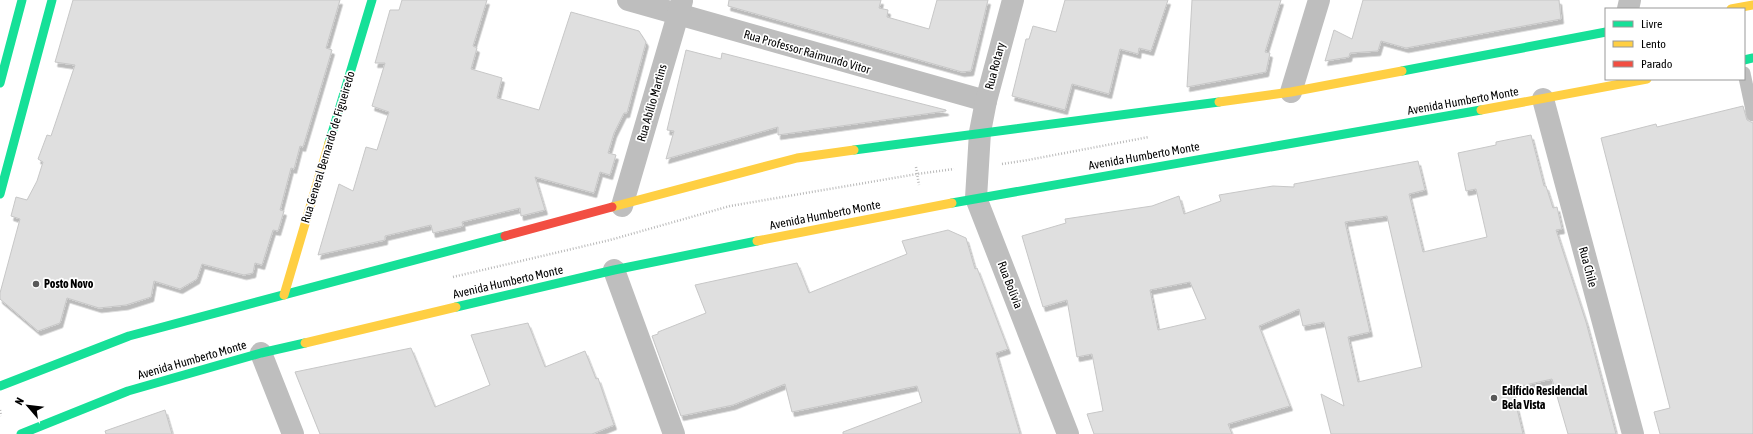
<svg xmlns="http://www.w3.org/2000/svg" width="1753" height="434" font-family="'Asap Condensed',sans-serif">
	<defs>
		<filter id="shadow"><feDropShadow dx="2.5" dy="4.5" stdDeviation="0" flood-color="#0004"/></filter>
	</defs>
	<rect width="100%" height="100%" fill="#fff"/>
	<!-- building -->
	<g fill="#dfdfdf" stroke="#c7c7c7" fill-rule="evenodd" filter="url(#shadow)">
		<path d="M73,0H340L326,48L332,50L303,147L300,146L294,169L291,168L280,210L284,211L278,231L273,230L262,265L255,263L253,273L244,275L202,264L197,279L180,289L154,281L151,297L126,305L99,308L67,298L60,323L38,331L0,299V293L20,219L11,216L16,197L27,200L37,181L43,162L38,159L47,135L51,136L75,65L55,62Z"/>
		<path d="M402,0H487L473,46L477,48L471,69L502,78L497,98L539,110L571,12L639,31L646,42L627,113H624L614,133L608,153L616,155L610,175L600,172L594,193L535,177L545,210L521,216L520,208L462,222L463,226L433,233L431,225L385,236V240L318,255L339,184L353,191L366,147L377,150L389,112L372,106L385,63H375L390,10H399Z"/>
		<path d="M729,0H881L879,8L888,10L887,17L929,29L937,0H988L971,71L962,72L728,6Z"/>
		<path d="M1065,0H1168L1151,51L1139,48L1138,54L1120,49L1109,94L1072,84L1065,110L1012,96L1026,39H1029L1033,26L1056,32Z"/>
		<path d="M1192,0H1281L1265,52L1270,53L1266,72L1187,87Z"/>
		<path d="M1363,0H1559L1561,19L1406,48L1381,41L1378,51L1350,53L1349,57L1325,61L1334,30L1352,39Z"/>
		<path d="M686,50L721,59L722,53L946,110V111L778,135V127L666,159L674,131L667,130Z"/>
		<path d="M1743,106L1747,120L1753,123V434H1660L1654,412L1670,408L1601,138L1656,124L1657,127Z"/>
		<path d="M1531,135L1544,186H1546L1553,208L1557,207L1562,229L1556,230L1586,322L1616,434H1568L1552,379L1512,388L1523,434H1331L1321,394L1344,406L1324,322L1303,326L1299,309L1259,326L1290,406L1228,424L1232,434H1094L1087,414L1103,411L1092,354L1077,357L1067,300L1043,307L1022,236L1066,223L1065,219L1152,206L1179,196L1184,214L1221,201L1219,195L1273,186L1294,187V184L1418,161L1425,190L1409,194L1423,252L1487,237L1476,189L1466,191L1458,153L1496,145V142ZM1387,216L1422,367L1358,382L1348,337L1370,332L1345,222ZM1190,282L1206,319L1158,330L1150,290Z"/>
		<path d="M948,230L966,238L975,269L977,268L1008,349L996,353L1020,434H843V432L922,402L917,386L792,412L785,384L733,405L681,416L652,336L658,334V332L706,313L695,285L797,263L809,293L907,254L902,241Z"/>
		<path d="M528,323L545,367L585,351L596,379L598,378L614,425L592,434H320L295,372L411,348L435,407L490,385L471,335Z"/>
		<path d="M165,410L172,434H106L105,431Z"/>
	</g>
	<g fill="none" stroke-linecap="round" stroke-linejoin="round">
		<!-- path -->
		<g stroke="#b9b9b9" stroke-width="2.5" stroke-dasharray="1 2" stroke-linecap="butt">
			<path d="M1002,164L1028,160L1149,137"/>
			<path d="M916,167L919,185"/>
			<path d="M453,277L610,240L730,206L917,174L954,169"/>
			<path d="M0,410L1,416"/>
		</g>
		<!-- lane -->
		<path stroke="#bebebe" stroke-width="13" d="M1744,73L1753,115"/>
		<!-- street -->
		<g stroke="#bebebe" stroke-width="22">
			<path d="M628,0L986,101"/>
			<path d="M1013,0L986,101L980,132L976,198L1068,434"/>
			<path d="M1628,9L1630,0"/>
			<path d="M1291,92L1319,0"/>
			<path d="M1543,99L1633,434"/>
			<path d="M622,206L682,1"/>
			<path d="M614,270L674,434"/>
			<path d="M261,353L293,434"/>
		</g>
		<!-- fast -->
		<g stroke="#16e098" stroke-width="9">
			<path d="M1744,60L1753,58"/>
			<path d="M1402,71L1606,32"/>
			<path d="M0,83L22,0"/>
			<path d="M329,143L372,0"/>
			<path d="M854,150L1219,102"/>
			<path d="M0,194L52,0"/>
			<path d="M952,203L1481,110"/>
			<path d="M456,307L614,270L757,241"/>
			<path d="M0,386L129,336L505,236"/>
			<path d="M21,434L128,391L261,353L305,343"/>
		</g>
		<!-- slow -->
		<g stroke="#ffcf43" stroke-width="9">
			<path d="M1731,9L1753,5"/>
			<path d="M1219,102L1291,92L1402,71"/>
			<path d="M1481,110L1647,79"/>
			<path d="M612,207L797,158L854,150"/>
			<path d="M757,241L952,203"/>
			<path d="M284,295L329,143"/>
			<path d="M305,343L456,307"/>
		</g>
		<!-- jam -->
		<path stroke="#f24e42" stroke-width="9" d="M505,236L612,207"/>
	</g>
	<!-- markers -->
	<g fill="#595959" stroke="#fff" stroke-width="1.5">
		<circle cx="36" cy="284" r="4"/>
		<circle cx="1494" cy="398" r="4"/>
	</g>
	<g text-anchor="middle" stroke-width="3.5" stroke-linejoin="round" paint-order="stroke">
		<!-- street labels -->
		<g font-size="12" fill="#000" stroke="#fff">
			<text transform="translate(807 52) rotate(16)" y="4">Rua Professor Raimundo Vitor</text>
			<text transform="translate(995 66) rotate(-75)" y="4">Rua Rotary</text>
			<text transform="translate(1463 101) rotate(-10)" y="4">Avenida Humberto Monte</text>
			<text transform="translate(652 103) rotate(-74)" y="4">Rua Abílio Martins</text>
			<text transform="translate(328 147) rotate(-73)" y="4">Rua General Bernardo de Figueiredo</text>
			<text transform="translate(1144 156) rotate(-10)" y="4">Avenida Humberto Monte</text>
			<text transform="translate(825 215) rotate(-11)" y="4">Avenida Humberto Monte</text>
			<text transform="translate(1588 267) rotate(75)" y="4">Rua Chile</text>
			<text transform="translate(508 282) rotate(-13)" y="4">Avenida Humberto Monte</text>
			<text transform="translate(1010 285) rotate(69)" y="4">Rua Bolívia</text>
			<text transform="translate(192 360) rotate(-16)" y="4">Avenida Humberto Monte</text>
		</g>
		<!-- poi labels -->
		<g font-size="12" font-weight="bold" fill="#000" stroke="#fff" text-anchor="start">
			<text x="44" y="288">Posto Novo</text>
			<text x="1502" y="395">Edifício Residencial<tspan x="1502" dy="14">Bela Vista</tspan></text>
		</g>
	</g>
	<!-- legend -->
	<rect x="1605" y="8" width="140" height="72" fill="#ffffff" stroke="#999999"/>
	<rect x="1613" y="21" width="20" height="6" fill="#16e098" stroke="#999999"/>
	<text x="1641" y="28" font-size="12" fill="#000000">Livre</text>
	<rect x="1613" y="41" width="20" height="6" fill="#ffcf43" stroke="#999999"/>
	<text x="1641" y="48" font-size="12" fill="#000000">Lento</text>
	<rect x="1613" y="61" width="20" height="6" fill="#f24e42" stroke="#999999"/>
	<text x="1641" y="68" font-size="12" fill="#000000">Parado</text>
	<!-- north arrow -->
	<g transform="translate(28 406) rotate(298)" stroke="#ffffff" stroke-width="3" paint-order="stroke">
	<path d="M0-3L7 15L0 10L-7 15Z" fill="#000000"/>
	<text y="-6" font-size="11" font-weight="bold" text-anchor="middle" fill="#000000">N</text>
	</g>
</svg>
